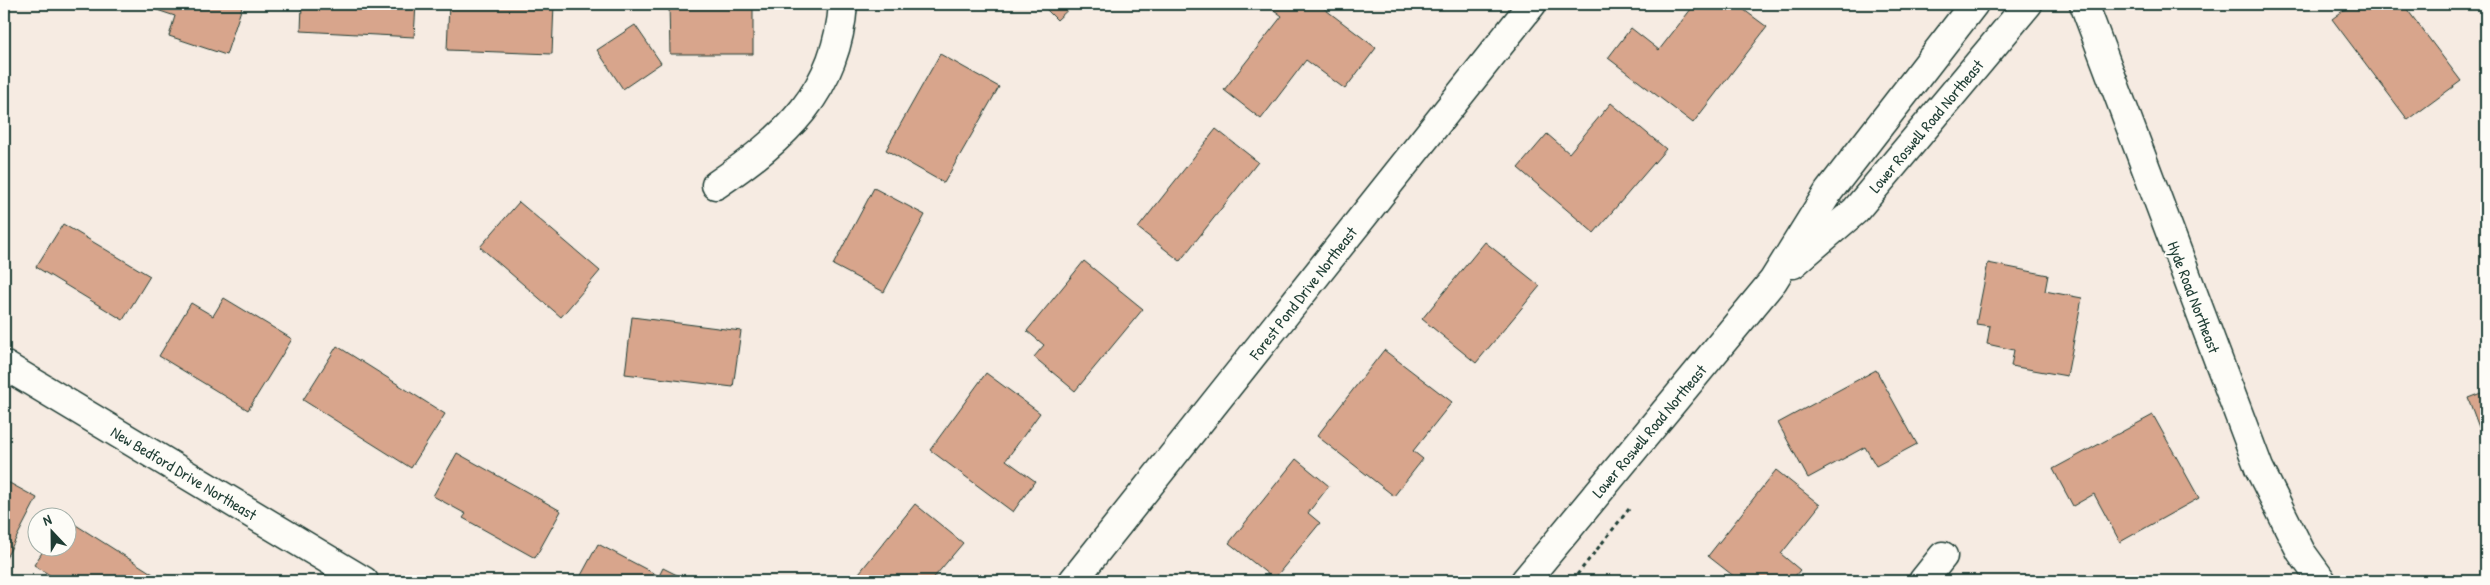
<svg xmlns="http://www.w3.org/2000/svg" width="2490" height="585" font-family="'Patrick Hand',sans-serif">
	<rect width="100%" height="100%" fill="#f6ebe2"/>
	<filter id="ink" filterUnits="userSpaceOnUse"><feTurbulence type="fractalNoise" baseFrequency=".02" numOctaves="2"/><feDisplacementMap in="SourceGraphic" scale="10" xChannelSelector="R" yChannelSelector="G"/><feConvolveMatrix kernelMatrix="1 2 1 2 8 2 1 2 1" color-interpolation-filters="sRGB"/></filter>
	<g filter="url(#ink)">
		<!-- building -->
		<g fill="#d8a58c" stroke="#1f3d34">
			<path d="M139,4H243L226,55L169,36L175,16Z"/>
			<path d="M302,4H416L414,37L301,31Z"/>
			<path d="M449,4H554L552,54L447,50Z"/>
			<path d="M669,4H753V54H670Z"/>
			<path d="M1041,4H1074L1057,20Z"/>
			<path d="M1266,4H1318L1376,48L1345,89L1306,60L1261,119L1224,90L1282,16Z"/>
			<path d="M1695,4H1736L1767,27L1693,123L1608,58L1631,28L1659,50Z"/>
			<path d="M2352,4H2403L2461,81L2408,120L2332,19Z"/>
			<path d="M635,25L661,63L623,89L597,50Z"/>
			<path d="M940,54L999,87L944,183L886,150Z"/>
			<path d="M1611,103L1666,149L1594,233L1518,168L1547,134L1569,153Z"/>
			<path d="M1216,129L1258,162L1180,261L1138,228Z"/>
			<path d="M874,188L925,215L884,292L833,265Z"/>
			<path d="M519,202L600,271L561,317L480,247Z"/>
			<path d="M63,224L150,276L123,320L36,267Z"/>
			<path d="M1485,242L1540,286L1476,363L1422,319Z"/>
			<path d="M1084,261L1143,309L1075,391L1034,357L1044,345L1027,331Z"/>
			<path d="M1988,263L2048,275L2045,291L2082,298L2067,376L2011,366L2014,350L1987,344L1990,326L1976,324Z"/>
			<path d="M224,298L292,339L248,410L159,356L191,303L213,316Z"/>
			<path d="M632,317L741,331L733,387L625,374Z"/>
			<path d="M337,346L445,414L411,468L303,400Z"/>
			<path d="M1384,350L1452,402L1413,451L1423,459L1394,496L1317,436Z"/>
			<path d="M1876,370L1917,444L1876,466L1865,447L1808,478L1778,423Z"/>
			<path d="M986,373L1040,413L1006,460L1035,481L1013,512L930,450Z"/>
			<path d="M2486,391V446L2468,398Z"/>
			<path d="M2153,415L2199,498L2120,542L2094,494L2073,506L2053,469Z"/>
			<path d="M457,453L561,511L535,558L463,518L466,514L433,496Z"/>
			<path d="M1296,459L1329,486L1308,513L1320,523L1274,579L1229,543Z"/>
			<path d="M1776,470L1820,505L1781,554L1800,570L1791,581H1740L1708,556Z"/>
			<path d="M4,480L37,498L6,558L4,557Z"/>
			<path d="M915,504L963,543L931,581H859L855,578Z"/>
			<path d="M68,520L153,574L149,581H59L34,565L45,548H68Z"/>
			<path d="M598,544L659,576L663,568L689,581H578Z"/>
		</g>
		<g fill="none" stroke-linecap="round" stroke-linejoin="round">
			<defs>
				<g id="minor">
					<path d="M2084,4L2259,468L2301,552L2322,581"/>
					<path d="M716,185C785,138 837,92 843,4"/>
					<path d="M4,365L364,581"/>
					<path d="M1073,581L1532,4"/>
					<path d="M1923,581L1943,556"/>
				</g>
				<g id="tertiary">
					<path d="M1793,264L1855,211L2028,4"/>
					<path d="M1525,581L1773,281L1829,191L1974,4"/>
				</g>
			</defs>
			<!-- minor casing -->
			<use href="#minor" stroke="#1f3d34" stroke-width="31"/>
			<!-- tertiary casing -->
			<use href="#tertiary" stroke="#1f3d34" stroke-width="31"/>
			<!-- path -->
			<path stroke="#1f3d34" stroke-width="3" stroke-dasharray="4 4" stroke-linecap="butt" d="M1572,581L1629,509"/>
			<!-- minor -->
			<use href="#minor" stroke="#fdfcf7" stroke-width="28"/>
			<!-- tertiary -->
			<use href="#tertiary" stroke="#fdfcf7" stroke-width="28"/>
		</g>
	</g>
	<g text-anchor="middle" stroke-width="4.5" stroke-linejoin="round" paint-order="stroke">
		<!-- street labels -->
		<g font-size="16" fill="#1f3d34" stroke="#fdfcf7">
			<text transform="translate(1926 126) rotate(-50)" y="6">Lower Roswell Road Northeast</text>
			<text transform="translate(1303 293) rotate(-52)" y="6">Forest Pond Drive Northeast</text>
			<text transform="translate(2194 297) rotate(69)" y="6">Hyde Road Northeast</text>
			<text transform="translate(1649 431) rotate(-50)" y="6">Lower Roswell Road Northeast</text>
			<text transform="translate(184 473) rotate(31)" y="6">New Bedford Drive Northeast</text>
		</g>
	</g>
	<!-- margin -->
	<rect width="2490" height="585" fill="none" stroke="#fdfcf7" stroke-width="20"/>
	<rect x="10" y="10" width="2470" height="565" fill="none" stroke="#1f3d34" stroke-width="2" filter="url(#ink)"/>
	<!-- north arrow -->
	<g transform="translate(52 532) rotate(338)"><circle r="24" fill="#fdfcf7" stroke="#a4b0a9"/>
	<path d="M0-4L9 19L0 12L-9 19Z" fill="#1f3d34"/>
	<text y="-8" font-size="14" font-weight="bold" text-anchor="middle" fill="#1f3d34">N</text>
	</g>
</svg>
